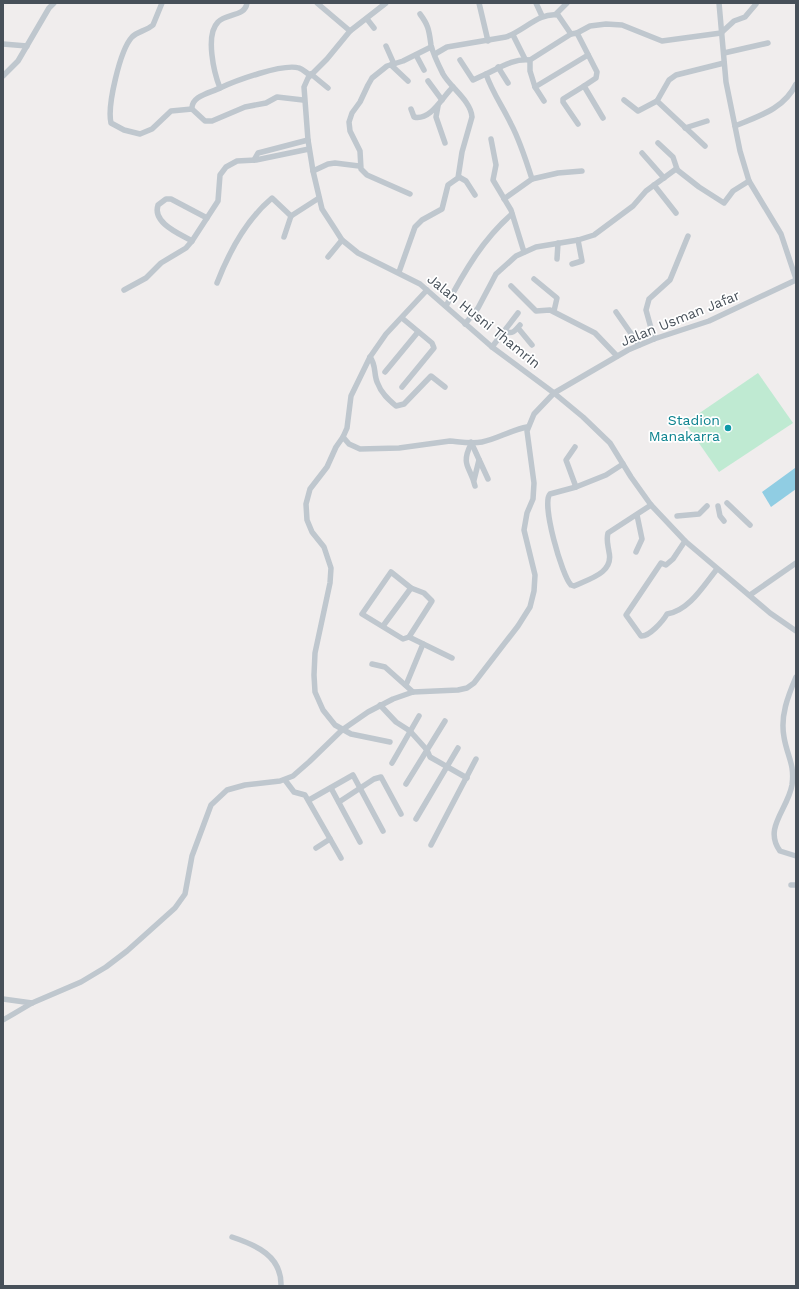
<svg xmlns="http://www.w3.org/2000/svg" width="799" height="1289" font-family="'Work Sans',sans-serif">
	<rect width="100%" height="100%" fill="#f0eded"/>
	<!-- green -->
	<path fill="#bfead2" d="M758,373L793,423L719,472L685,423Z"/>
	<!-- water -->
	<path fill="#90cde3" d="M795,468L796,489L771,507L762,492Z"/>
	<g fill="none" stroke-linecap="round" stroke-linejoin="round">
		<!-- minor -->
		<g stroke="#bfc7ce" stroke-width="5.5">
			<path d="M162,3L153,25C146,31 138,31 132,37C120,50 107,106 111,123L124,130L140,134L152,129L171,111L192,109"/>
			<path d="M247,3C245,17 226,13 218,22C205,35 214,73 220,88C210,93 191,96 192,109L205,121H212L245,107L266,103L277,97L303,100"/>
			<path d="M317,3L350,31"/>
			<path d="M386,3L350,31L327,59L308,78L304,87L308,140L313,171L322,209L335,229L342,240L358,253L420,284L492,347L554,393L583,417L610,443L631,477L651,505L685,541L770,613L796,631"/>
			<path d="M479,3L488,41"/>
			<path d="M536,3L542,16"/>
			<path d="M719,3L726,82L740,151L749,181L781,234L796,279"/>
			<path d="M556,14L567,3"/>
			<path d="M367,19L374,28"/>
			<path d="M577,33L590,26L606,24L622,25L662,41L721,33L734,21L745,17L756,4"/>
			<path d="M513,35L525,59"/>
			<path d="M3,44L27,46"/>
			<path d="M386,46L394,64"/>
			<path d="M724,53L768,43"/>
			<path d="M435,54L447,47L506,37C524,31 539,12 558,15L571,34L577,33L597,72L596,78L584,86L603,118"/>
			<path d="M416,55L424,70"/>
			<path d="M460,60L473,80L486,74C492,92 503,107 511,124C520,141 526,160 532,179L504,199"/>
			<path d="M391,65L408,81"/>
			<path d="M498,67L508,83"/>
			<path d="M311,74L328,88"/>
			<path d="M486,74C499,68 514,58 530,60"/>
			<path d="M3,76L18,61L49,8L54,3"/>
			<path d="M428,81L442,100"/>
			<path d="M535,87L530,71V60L571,34"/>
			<path d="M220,88C235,81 283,63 299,68C303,69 306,73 310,75"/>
			<path d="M624,100L638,111L657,101L669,80L676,75L724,63"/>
			<path d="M544,101L535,87L588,55"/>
			<path d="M657,101L705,146"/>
			<path d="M438,106L436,117L445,143"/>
			<path d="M411,109L414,117C431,121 443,96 453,87"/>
			<path d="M578,124L563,102V99L584,86"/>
			<path d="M735,126C759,116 784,109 796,84"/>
			<path d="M685,128L707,121"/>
			<path d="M491,139L496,165L493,180L511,210L524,252"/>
			<path d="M658,143L673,157L677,169"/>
			<path d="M642,153L664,178"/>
			<path d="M254,160L258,153L262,152L308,140"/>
			<path d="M313,171L328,164L335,163L359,166"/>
			<path d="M459,177L466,181L475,195"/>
			<path d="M532,179L558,173L582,171"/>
			<path d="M654,185L676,213"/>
			<path d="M410,194L367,175L361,169L360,151L350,131L349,122L352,113L360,102L368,85L372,78L387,66L403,61L431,47"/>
			<path d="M284,237L291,216L319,198"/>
			<path d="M192,241C180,234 152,223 158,205L166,199H171L207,218"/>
			<path d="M328,257L342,240"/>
			<path d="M557,259L558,243"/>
			<path d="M572,264L582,261L578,240"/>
			<path d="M399,272L415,227L422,220L442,209L448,185L458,178L462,152L472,117C471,101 451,88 443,74C439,66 433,54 431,45C429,31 429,26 420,14"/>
			<path d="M534,279L557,298L554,311"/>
			<path d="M217,283C229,252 246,220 272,198L291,216"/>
			<path d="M511,286L536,311L550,310L595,333L617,356"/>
			<path d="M124,290L146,278L161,263L186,248L192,241L218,201L220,175L226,167L237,161L256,160L309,149"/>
			<path d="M446,306C464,272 483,239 512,214"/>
			<path d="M616,312L639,345"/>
			<path d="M465,324L478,308L496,274L516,256L536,247L578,240L594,235L633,206L646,191L676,169L699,187L724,203L733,191L749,181"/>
			<path d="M518,328L532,345"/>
			<path d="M505,331C512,335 515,331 520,325"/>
			<path d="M654,339L646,310L649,299L670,280L688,236"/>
			<path d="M492,347L518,313"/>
			<path d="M370,357C377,366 373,375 378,384C381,393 389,400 396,406L404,404L431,376L445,387"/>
			<path d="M385,372L418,332"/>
			<path d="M402,387L434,348L432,343L402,318"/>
			<path d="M343,437L349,444L360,449L399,448L450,441C461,442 471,444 482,442C497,439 511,430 527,427"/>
			<path d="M471,442L488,479"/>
			<path d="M471,444C460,466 471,467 475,486"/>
			<path d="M575,447L566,460L576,487L606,475L623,464"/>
			<path d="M474,480L479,460"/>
			<path d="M576,487L550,494C541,503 562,576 571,585L574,586C589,579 614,573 609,552C608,545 606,540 608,533L651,505"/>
			<path d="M727,503L750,525"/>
			<path d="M718,506L720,516L724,521"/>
			<path d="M677,516L699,514L707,506"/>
			<path d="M685,541L673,559L666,565L661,563L626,615L641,636C649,637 663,621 667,614C689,611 704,585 717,569"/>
			<path d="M636,552L642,539L637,515"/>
			<path d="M391,572L411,588L424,593L432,601L409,637L403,639L362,614Z"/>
			<path d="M750,595L796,563"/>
			<path d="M383,626L411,588"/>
			<path d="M409,637L452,658"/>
			<path d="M372,664L385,667L413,692"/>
			<path d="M796,677C788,696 780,716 784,737C787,756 795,764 792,785C788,809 763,828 780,851L796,856"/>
			<path d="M406,685L423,644"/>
			<path d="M380,705L396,722L410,731L427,750L430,757L467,778"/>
			<path d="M390,742L351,734L335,725L323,710L315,692L314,675L315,653L330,583L331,568L324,547L312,532L307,520L306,504L310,489L327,467L336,447L343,437L347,428L351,396L370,357L386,334L427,290"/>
			<path d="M392,763L419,716"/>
			<path d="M285,780L294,792L305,795L341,858"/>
			<path d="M406,784L445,721"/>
			<path d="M331,788L360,842"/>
			<path d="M309,800L353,775L383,831"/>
			<path d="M339,802L374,779L381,777L401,814"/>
			<path d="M416,819L458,748"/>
			<path d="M431,845L476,759"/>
			<path d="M316,848L330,839"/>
			<path d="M791,885H796"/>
			<path d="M3,999L32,1003"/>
			<path d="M3,1020L32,1003L81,982L106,967L127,951L175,908L185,894L192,856L211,805L227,790L245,785L280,781L293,776L309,762L342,730L368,712L393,699L413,692L458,690L467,688L474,683L518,626L530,607L534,591L535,575L524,530L527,513L533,499L534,483L527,431L534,414L554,393L628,350L654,339L709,321L796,280"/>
			<path d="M232,1237C256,1245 282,1256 281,1286"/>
		</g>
	</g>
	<!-- markers -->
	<circle fill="#0f9aa8" stroke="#fff" stroke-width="1.5" cx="728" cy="428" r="4"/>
	<g text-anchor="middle" stroke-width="3.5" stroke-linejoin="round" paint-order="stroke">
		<!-- street labels -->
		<g font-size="14" fill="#475059" stroke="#fff">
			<text transform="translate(680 318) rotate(-22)" y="5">Jalan Usman Jafar</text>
			<text transform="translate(484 321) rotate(39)" y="5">Jalan Husni Thamrin</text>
		</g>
		<!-- culture labels -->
		<g font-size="14" fill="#0d838f" stroke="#fff" text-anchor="end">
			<text x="720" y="425">Stadion<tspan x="720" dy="16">Manakarra</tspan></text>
		</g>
	</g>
	<!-- border -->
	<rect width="799" height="1289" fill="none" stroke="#475059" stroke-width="8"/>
</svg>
